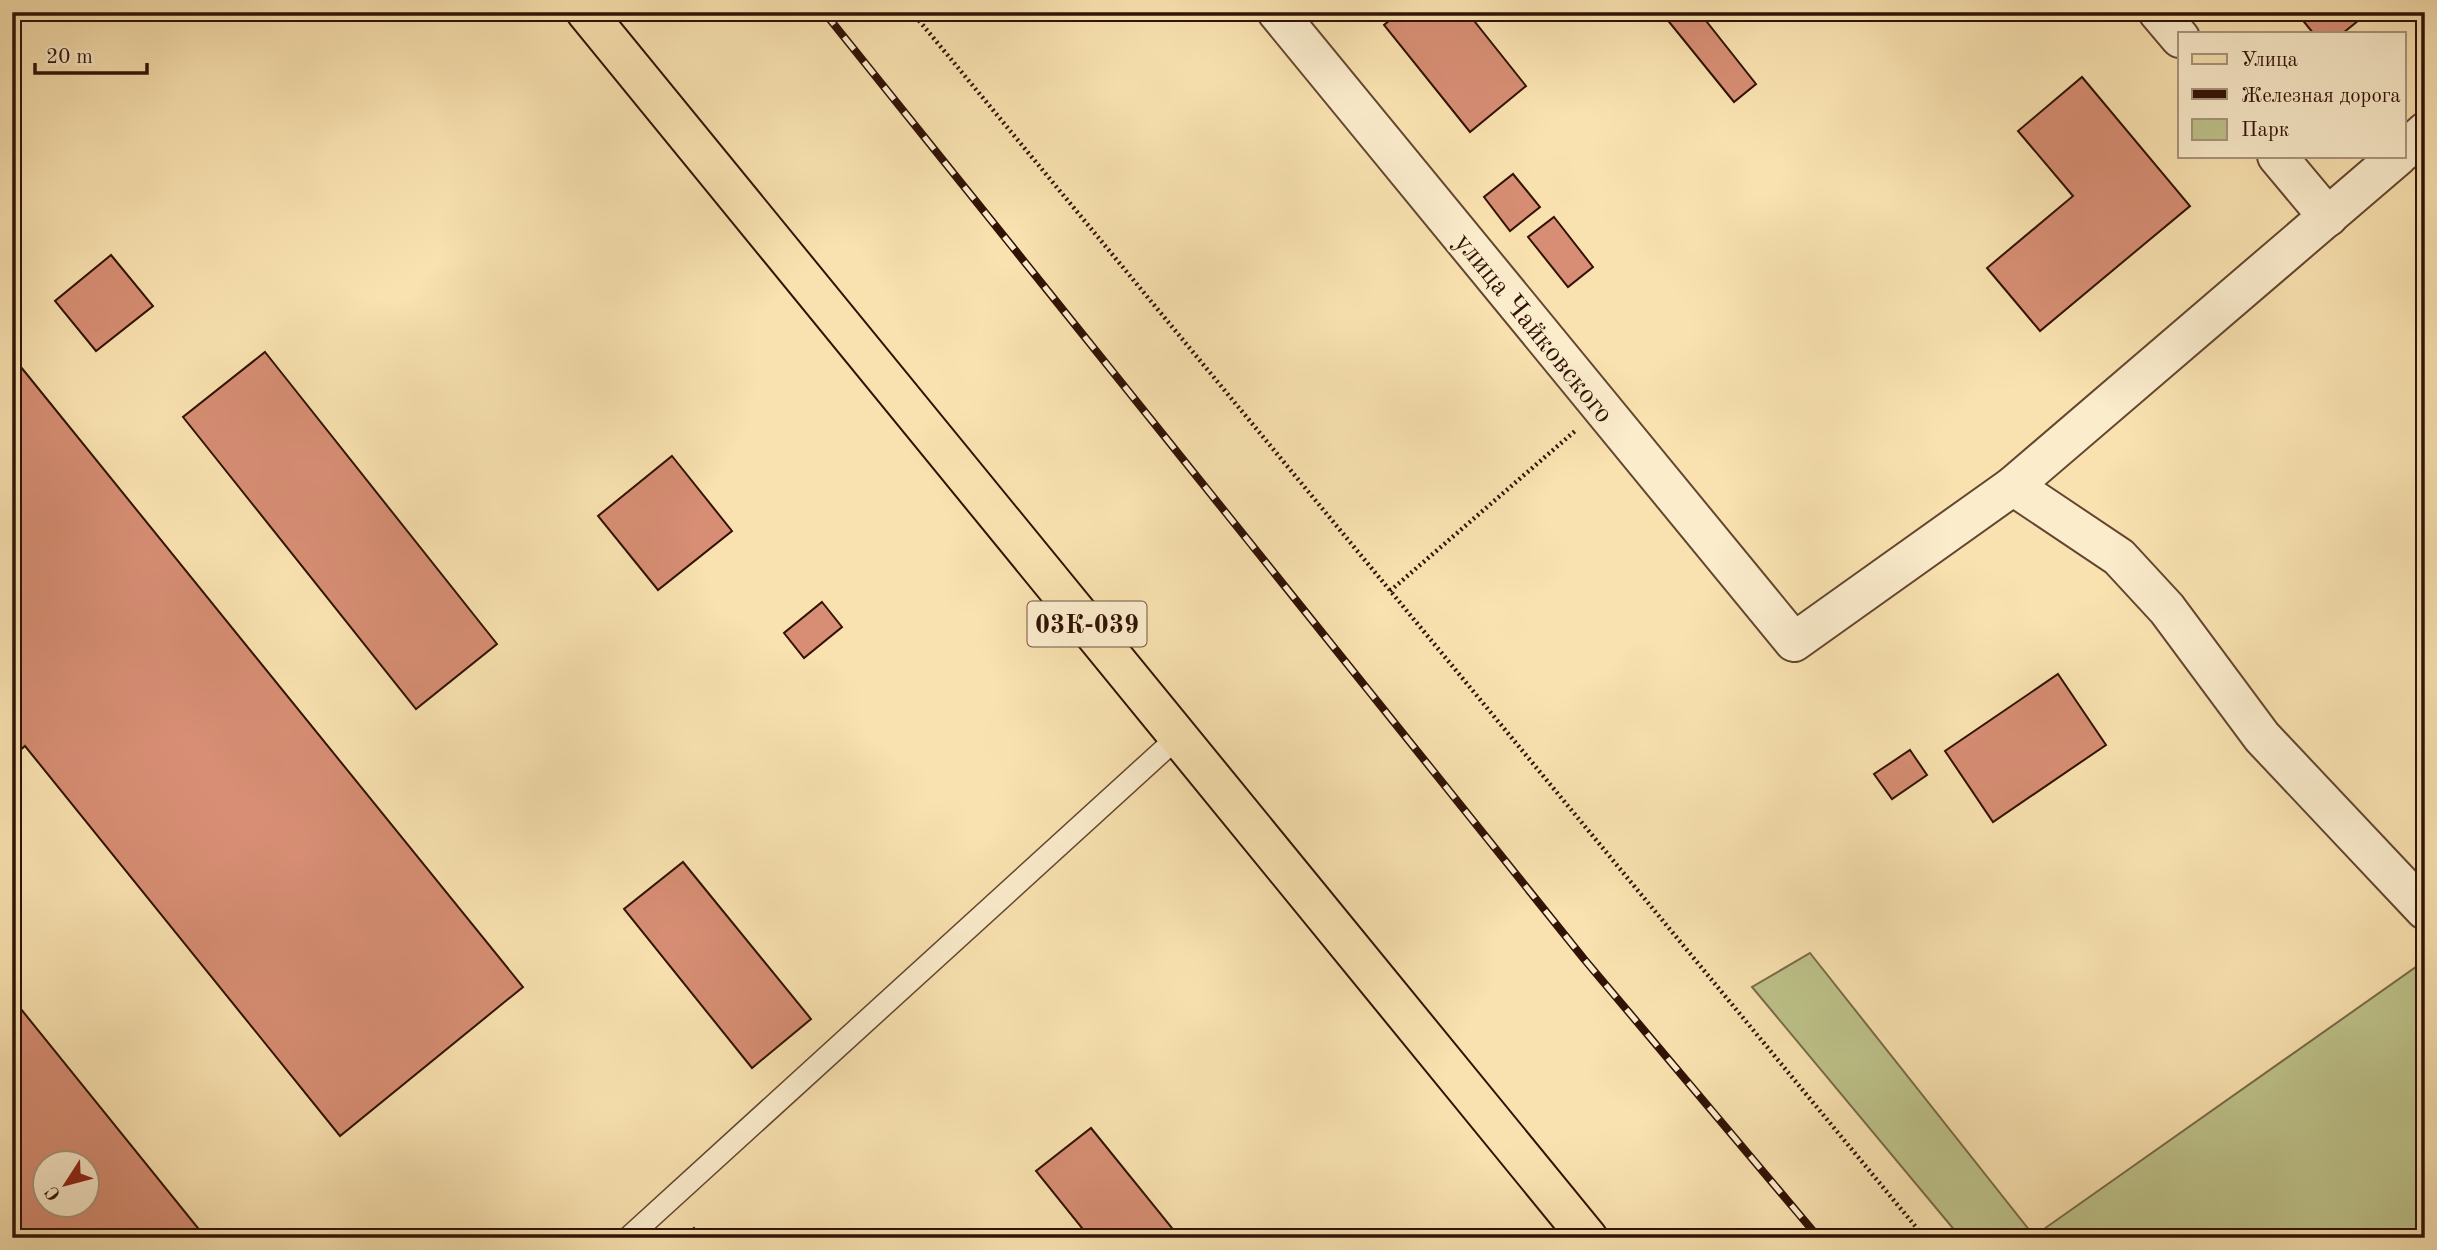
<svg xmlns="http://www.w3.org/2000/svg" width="2437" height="1250" font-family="'Old Standard TT',serif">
	<rect width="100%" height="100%" fill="#f9e2b0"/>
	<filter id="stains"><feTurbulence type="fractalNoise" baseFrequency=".00286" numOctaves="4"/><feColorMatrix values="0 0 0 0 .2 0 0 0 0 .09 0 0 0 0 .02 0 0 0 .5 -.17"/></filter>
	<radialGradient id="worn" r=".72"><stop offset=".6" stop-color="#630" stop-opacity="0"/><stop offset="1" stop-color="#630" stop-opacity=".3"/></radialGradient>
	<!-- green -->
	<path fill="#bec38b" stroke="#786a48" stroke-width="2" d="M1810,953L2034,1236L2423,962L2425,1238H1961L1752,987Z"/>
	<!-- building -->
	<g fill="#d78e74" stroke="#311205" stroke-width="2" fill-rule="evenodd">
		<path d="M1400,12H1467L1526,86L1470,132L1384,25Z"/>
		<path d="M1661,12H1699L1756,84L1734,102Z"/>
		<path d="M2296,12H2369L2343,33H2313Z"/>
		<path d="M2082,77L2190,206L2040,331L1987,268L2073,196L2018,131Z"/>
		<path d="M1513,174L1540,207L1510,231L1484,197Z"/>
		<path d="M1554,217L1593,267L1568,287L1528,237Z"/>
		<path d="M111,255L153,306L96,351L55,301Z"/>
		<path d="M265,352L497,644L416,709L183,417Z"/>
		<path d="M12,356L523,987L340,1136L25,746L12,757Z"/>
		<path d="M672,456L732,531L658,590L598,516Z"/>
		<path d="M822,602L842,627L804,658L784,633Z"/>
		<path d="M2058,674L2106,745L1993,822L1945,751Z"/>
		<path d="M1910,750L1927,775L1892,799L1874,774Z"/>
		<path d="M683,862L811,1019L752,1068L624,909Z"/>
		<path d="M12,998L206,1238H12ZM46,1162H88V1204H46Z"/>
		<path d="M1091,1128L1172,1228L1160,1238H1090L1036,1171Z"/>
		<path d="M694,1228L702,1238H682Z"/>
	</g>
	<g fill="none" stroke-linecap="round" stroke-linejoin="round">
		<defs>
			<path id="service" d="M628,1238L1179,736"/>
			<g id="minor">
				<path d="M1277,12L1794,642L2013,486L2398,156"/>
				<path d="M2158,12L2180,38"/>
				<path d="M2404,151L2425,132"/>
				<path d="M2277,156L2328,217"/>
				<path d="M2013,486L2119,557L2167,609L2262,737L2425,910"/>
			</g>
			<path id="primary" d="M586,12L1588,1238"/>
		</defs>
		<!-- service casing -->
		<use href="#service" stroke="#634630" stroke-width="24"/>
		<!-- minor casing -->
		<use href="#minor" stroke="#634630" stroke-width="42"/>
		<!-- primary casing -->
		<use href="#primary" stroke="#311205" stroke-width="42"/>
		<!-- path -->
		<g stroke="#311205" stroke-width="4.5" stroke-dasharray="2 3.5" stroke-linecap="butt">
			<path d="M912,12L1925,1238"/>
			<path d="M1390,591L1575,431"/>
		</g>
		<!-- service -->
		<use href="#service" stroke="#fbeccc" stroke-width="21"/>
		<!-- minor -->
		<use href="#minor" stroke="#fbeccc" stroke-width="38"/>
		<!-- primary -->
		<use href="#primary" stroke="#f9e2b0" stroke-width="38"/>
		<defs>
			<path id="rail" d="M824,12L1584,959L1819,1238"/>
		</defs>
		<!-- rail casing -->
		<use href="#rail" stroke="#311205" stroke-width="8"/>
		<!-- rail -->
		<use href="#rail" stroke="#fbeccc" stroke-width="5" stroke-dasharray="16" stroke-linecap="butt"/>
	</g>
	<g text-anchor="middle" stroke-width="6" stroke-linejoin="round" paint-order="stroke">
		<!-- shield labels -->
		<rect fill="#fbeccc" stroke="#6e5341" stroke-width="2" x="1027.5" y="601.5" width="119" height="45" rx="5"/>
		<g font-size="26" font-weight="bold" fill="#311205">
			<text x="1087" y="633">03К-039</text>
		</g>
		<!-- street labels -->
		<g font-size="28" fill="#311205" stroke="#fbeccc">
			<text transform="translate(1535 327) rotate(51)" y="10">улица Чайковского</text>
		</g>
	</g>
	<!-- margin -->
	<rect width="2437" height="1250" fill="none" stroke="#f9e2b0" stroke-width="42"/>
	<rect x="14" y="14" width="2409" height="1222" fill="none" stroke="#311205" stroke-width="3.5"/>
	<rect x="21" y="21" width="2395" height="1208" fill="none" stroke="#311205" stroke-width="2"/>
	<!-- legend -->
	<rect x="2178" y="32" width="228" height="126" fill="#fbeccc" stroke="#aa957c" stroke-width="2"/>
	<rect x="2192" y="54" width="35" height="10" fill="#f9e2b0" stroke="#aa957c" stroke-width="2"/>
	<text x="2241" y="66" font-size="21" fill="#311205">Улица</text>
	<rect x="2192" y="89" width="35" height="10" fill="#311205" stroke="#aa957c" stroke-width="2"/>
	<text x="2241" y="102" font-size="21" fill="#311205">Железная дорога</text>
	<rect x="2192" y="119" width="35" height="21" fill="#bec38b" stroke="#aa957c" stroke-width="2"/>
	<text x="2241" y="136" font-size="21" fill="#311205">Парк</text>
	<!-- north arrow -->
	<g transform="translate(66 1184) rotate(234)"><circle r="33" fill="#fbeccc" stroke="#aa957c" stroke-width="2"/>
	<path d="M0-5L12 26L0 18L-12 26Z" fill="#8f2418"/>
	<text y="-10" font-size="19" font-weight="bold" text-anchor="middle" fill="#311205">С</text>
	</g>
	<!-- scale -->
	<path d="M35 63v10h112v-10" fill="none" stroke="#311205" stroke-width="3.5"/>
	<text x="46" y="63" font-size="21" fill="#311205" stroke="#fbeccc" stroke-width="5" paint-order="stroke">20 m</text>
	<rect width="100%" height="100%" filter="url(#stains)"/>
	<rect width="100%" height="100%" fill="url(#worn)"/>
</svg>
